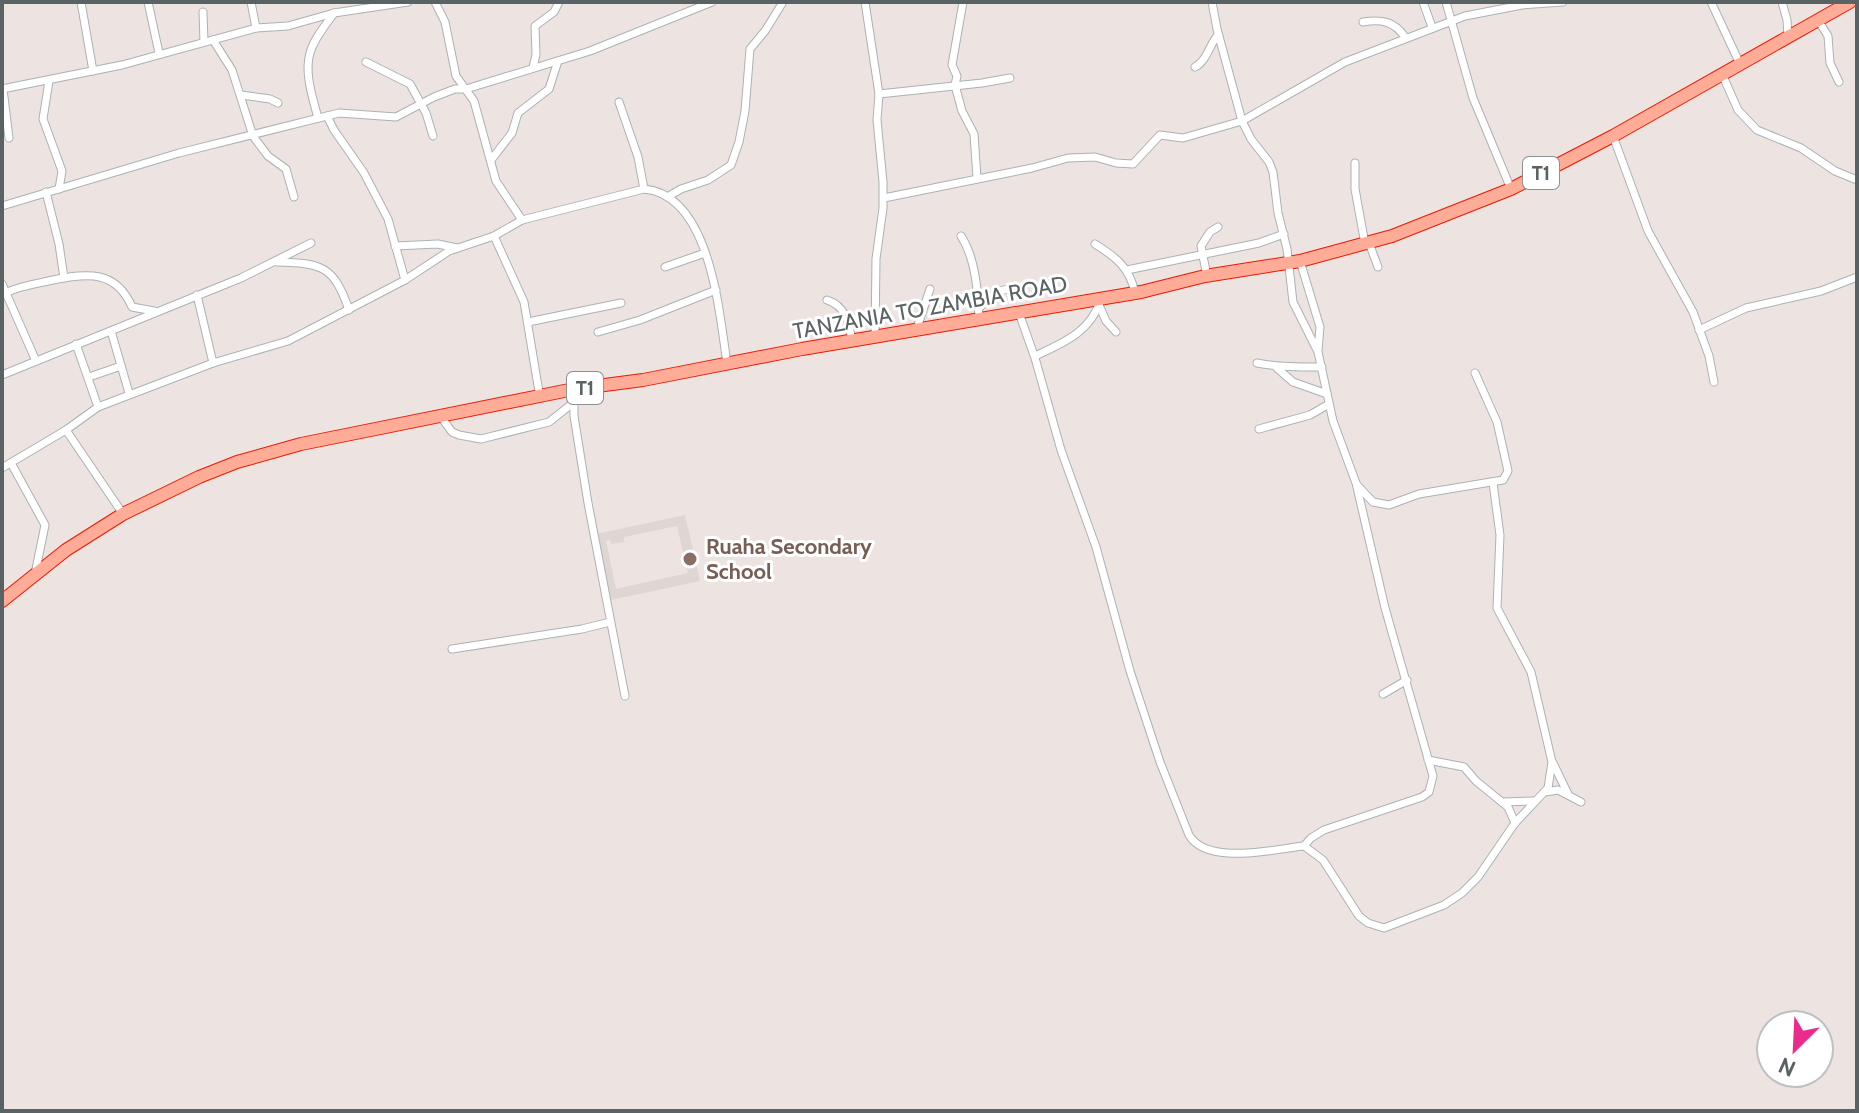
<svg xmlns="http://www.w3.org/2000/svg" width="1859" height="1113" font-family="Cabin,sans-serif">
	<rect width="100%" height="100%" fill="#ede4e2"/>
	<!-- education -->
	<path fill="#dfd5d3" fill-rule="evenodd" d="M685,515L700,581L611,600L596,534ZM677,526L688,573L616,589L606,541L610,540L611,544L624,542V537Z"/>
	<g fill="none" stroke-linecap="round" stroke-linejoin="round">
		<defs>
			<g id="minor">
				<path d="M81,2L93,71"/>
				<path d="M148,2L159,53"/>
				<path d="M251,2L256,28"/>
				<path d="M435,2L445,22L456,76L474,101L496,181L522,220"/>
				<path d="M865,2L879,94L877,120L883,182V208L876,259L875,337"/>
				<path d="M963,2L952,65L957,76L955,85L962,111L974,134L977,178"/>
				<path d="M1212,2L1217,29L1242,121L1251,139L1269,162L1273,172L1278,213L1287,249L1293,302L1318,352L1333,421L1356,483L1385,608L1433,776L1429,792L1422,797L1324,830L1311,838L1304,846"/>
				<path d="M1423,2L1432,27"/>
				<path d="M1446,2L1473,98L1511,189"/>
				<path d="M1711,2L1740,64"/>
				<path d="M1782,2L1787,20L1788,37"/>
				<path d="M203,12L204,42"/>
				<path d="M1818,20L1828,36L1830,63L1839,82"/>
				<path d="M1363,22C1381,19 1394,21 1405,37"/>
				<path d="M213,40L232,70L253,136L268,156L286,169L294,197"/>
				<path d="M366,62L410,84L426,113L433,136"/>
				<path d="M533,67L536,55L535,26L554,12L559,2"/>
				<path d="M1195,67C1207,61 1209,45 1218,35"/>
				<path d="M1722,74L1738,110L1757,130L1801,148L1835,171L1857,180"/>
				<path d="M49,81L43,119L62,171L59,189"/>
				<path d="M2,89L122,65L256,28L288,26L334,13L408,2"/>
				<path d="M3,89L9,138"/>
				<path d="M879,94L982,83L1010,78"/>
				<path d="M241,95L270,99L278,103"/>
				<path d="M619,102L638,157L644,189"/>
				<path d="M327,116L334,130L364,173L388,219L405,280"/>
				<path d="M318,118C313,99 304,73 310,53C314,38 326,25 334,13"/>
				<path d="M1613,136L1648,231L1693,312L1709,356L1714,382"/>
				<path d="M491,160L512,133L518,113L549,89L558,61"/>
				<path d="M1355,163V189L1365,244"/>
				<path d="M46,192L59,244L64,278"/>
				<path d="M669,196L681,189L708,180L731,165L739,142L745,111L750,49L765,31L783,2"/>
				<path d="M884,198L1032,168L1068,158L1095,157L1116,163L1133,164L1160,135L1183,138L1242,121L1345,62L1465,16L1522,5L1563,2"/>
				<path d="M2,206L179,153L339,113L396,117L434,97L455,89H466L590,51L712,2"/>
				<path d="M494,236L524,302L540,398"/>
				<path d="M961,236C976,259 978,293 979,320"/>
				<path d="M1369,243L1378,267"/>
				<path d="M1095,244C1116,257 1130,268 1135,293"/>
				<path d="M395,246L438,244L457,248"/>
				<path d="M1300,261L1320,327L1318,350"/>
				<path d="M277,262C322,263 334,266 349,310"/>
				<path d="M665,267L705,253"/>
				<path d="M1127,270L1259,243L1284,234"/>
				<path d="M1207,276L1201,246L1210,232L1218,227"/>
				<path d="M2,284L36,361"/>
				<path d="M5,293C22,285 36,284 53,280C88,273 116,270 132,307L154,311"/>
				<path d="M197,295L213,363"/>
				<path d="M827,300C846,306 849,323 852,341"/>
				<path d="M1099,305L1106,321L1116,332"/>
				<path d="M978,309L996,292L1016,287"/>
				<path d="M1019,313L1035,358L1061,450L1096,547L1130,671L1160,762L1189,835C1207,866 1275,849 1304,846L1323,860L1359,916L1368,923L1384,928L1444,905L1462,893L1478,877L1515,823L1548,788L1552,762L1531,672L1497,608L1500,535L1493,483"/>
				<path d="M528,322L621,303"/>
				<path d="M1699,330L1746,308L1821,291L1857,277"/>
				<path d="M111,331L129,393"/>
				<path d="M916,331L930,289"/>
				<path d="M598,332L640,320L716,290"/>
				<path d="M76,344L98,407"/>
				<path d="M1035,356C1063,343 1091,332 1101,299"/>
				<path d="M1257,363C1279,367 1299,367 1322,367"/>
				<path d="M1277,368L1293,382L1327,394"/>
				<path d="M2,375L241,278L311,243"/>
				<path d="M89,377L121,366"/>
				<path d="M574,389V416L588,503L625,696"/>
				<path d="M441,417L452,432L459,435L481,439L549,422L573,403"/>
				<path d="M1259,429L1310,415L1329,404"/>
				<path d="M66,430L123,514"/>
				<path d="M11,463L45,525L35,574"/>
				<path d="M2,468L66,430L98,407L213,363L288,341L405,280L449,251L494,236L522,220L644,189C711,195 719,313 727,363"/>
				<path d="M1357,485L1373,502L1389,505L1419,494L1503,480L1508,471L1497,422L1475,373"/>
				<path d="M452,649L582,629L610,622"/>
				<path d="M1383,694L1407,680"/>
				<path d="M1428,760L1464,767L1476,781L1508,807L1515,823"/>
				<path d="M1553,763L1568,794"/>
				<path d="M1545,792L1558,790L1581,802"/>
				<path d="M1502,802L1533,801"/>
			</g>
			<path id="trunk" d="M2,601L66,550L123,514L199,477L237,462L301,444L574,389L643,380L802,349L1141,292L1205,276L1300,261L1392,236L1511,189L1613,136L1850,2"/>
		</defs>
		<!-- minor casing -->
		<use href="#minor" stroke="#abb2b3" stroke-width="9"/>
		<!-- trunk casing -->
		<use href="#trunk" stroke="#ef1800" stroke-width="14"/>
		<!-- minor -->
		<use href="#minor" stroke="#fff" stroke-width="7"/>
		<!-- trunk -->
		<use href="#trunk" stroke="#feac97" stroke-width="12"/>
	</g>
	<!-- markers -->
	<circle fill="#8d6e63" stroke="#fff" stroke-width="3" cx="690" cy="559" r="8"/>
	<g text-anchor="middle" stroke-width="6" stroke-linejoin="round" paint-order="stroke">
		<!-- shield labels -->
		<g fill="#fff" stroke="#8c9292" stroke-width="2">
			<rect x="1523" y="157" width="36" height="32" rx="6"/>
			<rect x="567" y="372" width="36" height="32" rx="6"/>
		</g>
		<g font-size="20" font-weight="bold" fill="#5a6363">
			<text x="1541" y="180">T1</text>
			<text x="585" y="395">T1</text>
		</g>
		<!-- street labels -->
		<g font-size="22" fill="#5a6363" stroke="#fff">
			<text transform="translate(930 307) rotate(-10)" y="8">TANZANIA TO ZAMBIA ROAD</text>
		</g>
		<!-- education labels -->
		<g font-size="22" font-weight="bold" fill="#785e54" stroke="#fff" text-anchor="start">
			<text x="706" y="554">Ruaha Secondary<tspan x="706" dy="25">School</tspan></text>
		</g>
	</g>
	<!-- border -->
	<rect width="1859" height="1113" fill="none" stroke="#5a6363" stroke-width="8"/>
	<!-- north arrow -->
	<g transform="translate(1795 1049) rotate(204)"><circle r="38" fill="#ffffff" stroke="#bdc1c1" stroke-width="2"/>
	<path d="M0-6L14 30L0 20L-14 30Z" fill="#ea2b8c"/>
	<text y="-12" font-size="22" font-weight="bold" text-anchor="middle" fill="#5a6363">N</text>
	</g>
</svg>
